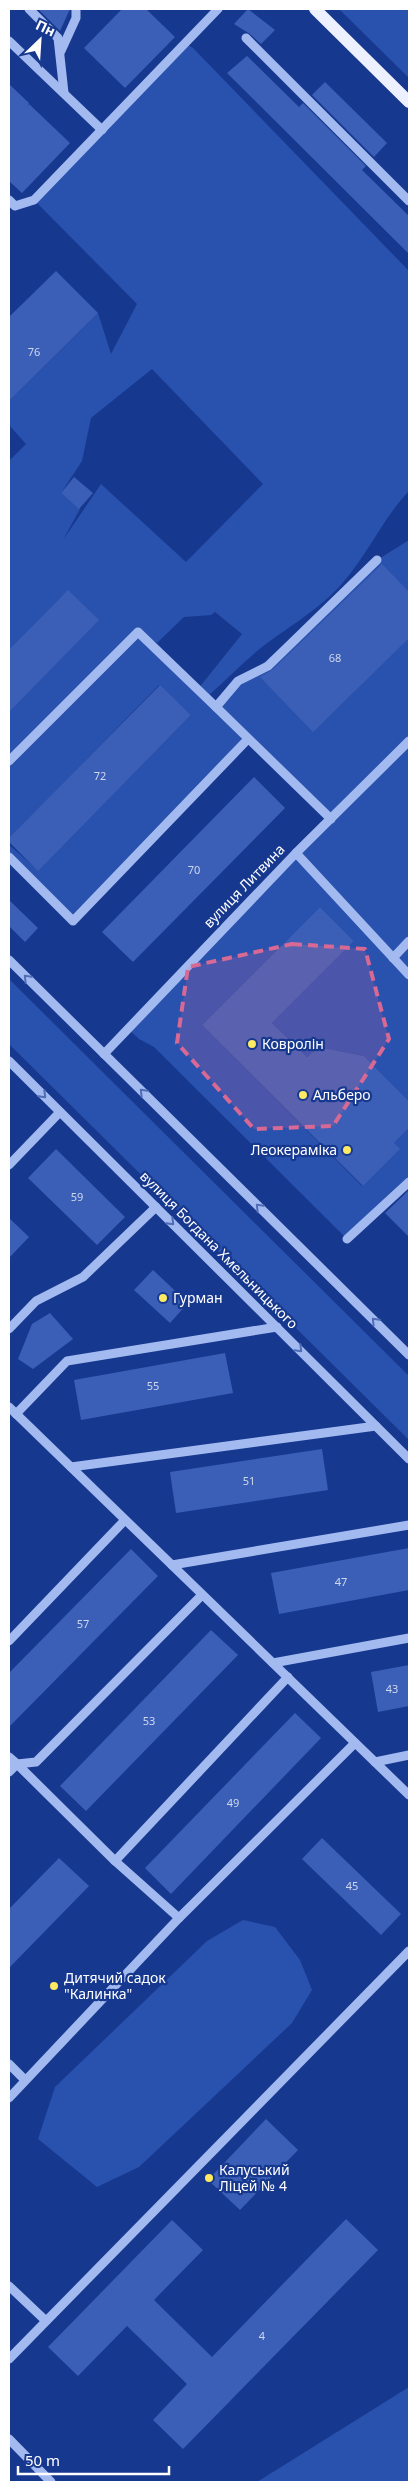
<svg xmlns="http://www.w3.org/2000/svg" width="418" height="2491" font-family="'Noto Sans',sans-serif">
	<rect width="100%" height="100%" fill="#17388f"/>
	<!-- green -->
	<g fill="#2951ae" fill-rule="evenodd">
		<path d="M339,9H409V78Z"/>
		<path d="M185,43L193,48L409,271V491C384,517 369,552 345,580C322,608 291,625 262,647C243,662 226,680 208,696L216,706L377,560L409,540V1101L364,1056L319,1047L307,1057L272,1023L354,941L320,907L202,1025L362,1186L394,1143L409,1128V1185L350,1242L154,1047L139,1039L127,1028L331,819L249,739L73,921L9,857V845L38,870L191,715L159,685L9,839V461L26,444L9,425V401L98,313L111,354L137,304L34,200ZM152,369L263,484L186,562L101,484L63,540L80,509L61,493L82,461L91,418ZM215,612L242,634L198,689L141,634L157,643L184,617L211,615Z"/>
		<path d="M9,979L409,1376V1440L9,1044Z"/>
		<path d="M243,1920L275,1927L300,1960L312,1990L292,2023L139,2167L97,2187L38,2139L55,2087L207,1941Z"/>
		<path d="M409,2387V2482H257Z"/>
	</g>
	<!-- building -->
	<g fill="#3b5fb6">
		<path d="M38,9H70L60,31Z"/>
		<path d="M122,9H146L175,37L125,88L84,48Z"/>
		<path d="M248,9L275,30L261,44L250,34L234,24Z"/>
		<path d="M247,56L299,107L303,103L366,166L362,170L409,216V254L227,73Z"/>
		<path d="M325,82L387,143L374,157L312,95Z"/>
		<path d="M9,84L29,103L27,107L29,104L70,143L22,193L9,181Z"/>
		<path d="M56,271L98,313L9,401V317Z"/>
		<path d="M74,477L93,493L79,509L61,493Z"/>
		<path d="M382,564L409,592V638L313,732L260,677L272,670Z"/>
		<path d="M68,590L99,620L9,712V650Z"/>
		<path d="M160,685L191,715L38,871L9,842V838Z"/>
		<path d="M254,777L285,808L133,962L102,932Z"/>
		<path d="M9,900L38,928L25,942L9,926Z"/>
		<path d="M320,907L354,941L272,1023L307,1057L319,1047L364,1056L409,1101V1128L394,1143L400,1149L363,1186L202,1025Z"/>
		<path d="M56,1149L125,1217L97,1245L28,1178Z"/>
		<path d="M409,1190V1237L385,1213Z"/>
		<path d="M9,1218L29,1237L9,1258Z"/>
		<path d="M153,1270L188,1303L170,1323L134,1290Z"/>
		<path d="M50,1313L73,1339L33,1369L18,1359L32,1324Z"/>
		<path d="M225,1353L233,1393L81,1420L74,1380Z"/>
		<path d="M322,1449L328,1490L176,1513L170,1472Z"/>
		<path d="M409,1548V1590L279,1614L271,1573Z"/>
		<path d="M131,1549L158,1576L9,1727V1673Z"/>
		<path d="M211,1630L238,1655L86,1811L60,1786Z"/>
		<path d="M409,1665V1706L378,1712L371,1672Z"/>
		<path d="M295,1713L321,1738L171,1894L145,1868Z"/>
		<path d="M322,1838L401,1914L381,1935L302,1859Z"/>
		<path d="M59,1858L89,1886L9,1968V1909Z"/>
		<path d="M266,2119L298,2150L240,2210L208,2180Z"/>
		<path d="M346,2219L378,2250L183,2449L153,2420L187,2384L127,2326L78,2376L48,2347L172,2220L203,2250L154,2300L212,2357Z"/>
	</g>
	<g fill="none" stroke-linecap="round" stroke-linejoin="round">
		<!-- minor -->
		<g stroke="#a3baf0" stroke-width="9">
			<path d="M29,9L58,38L64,93"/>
			<path d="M246,38L409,201"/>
			<path d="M9,41L102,130"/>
			<path d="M61,51L76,18V9"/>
			<path d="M9,200L15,206L34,200L218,9"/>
			<path d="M9,761L138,632L216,707"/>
			<path d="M331,819L216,707L238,681L268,666L377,560"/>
			<path d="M296,853L409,975"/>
			<path d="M9,857L73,921L248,739"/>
			<path d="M393,958L409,941"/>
			<path d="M9,960L409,1355"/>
			<path d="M104,1054L296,853L409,741"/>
			<path d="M9,1061L409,1459"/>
			<path d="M9,1165L60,1112"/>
			<path d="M347,1239L409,1182"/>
			<path d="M9,1329L36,1301L83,1277L156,1207"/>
			<path d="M9,1407L409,1795"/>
			<path d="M16,1414L67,1361L277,1327"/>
			<path d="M71,1467L376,1426"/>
			<path d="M172,1565L409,1525"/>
			<path d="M9,1641L125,1520"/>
			<path d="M273,1663L409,1638"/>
			<path d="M9,1757L17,1764L9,1772"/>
			<path d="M375,1762L409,1755"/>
			<path d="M17,1764L115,1861L179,1918L355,1743"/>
			<path d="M17,1764L36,1762L202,1595"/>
			<path d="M115,1861L288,1677"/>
			<path d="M9,2064L25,2080"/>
			<path d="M9,2098L179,1918"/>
			<path d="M9,2286L46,2321"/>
			<path d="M9,2359L409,1951"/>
			<path d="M9,2439L51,2482"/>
		</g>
		<!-- major -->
		<path stroke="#ecf0ff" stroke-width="12" d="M315,9L409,102"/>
	</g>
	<!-- one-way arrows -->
	<defs><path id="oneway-chevron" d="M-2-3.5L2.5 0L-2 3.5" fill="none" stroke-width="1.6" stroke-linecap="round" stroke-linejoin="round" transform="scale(1.25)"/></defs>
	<g stroke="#4f6cb6">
		<use href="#oneway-chevron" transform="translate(27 978) rotate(-135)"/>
		<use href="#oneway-chevron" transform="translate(143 1092) rotate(-135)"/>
		<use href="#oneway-chevron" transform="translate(43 1095) rotate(45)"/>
		<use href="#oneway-chevron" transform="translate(259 1207) rotate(-135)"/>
		<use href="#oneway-chevron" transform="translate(171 1222) rotate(45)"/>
		<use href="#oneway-chevron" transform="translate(375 1321) rotate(-135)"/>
		<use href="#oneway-chevron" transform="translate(299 1349) rotate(45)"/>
	</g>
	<!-- marked area -->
	<path fill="#d76994" fill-opacity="0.2" stroke="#d76994" stroke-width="4" stroke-dasharray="10 6" stroke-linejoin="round" d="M292,944L365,949L389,1039L333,1126L254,1129L177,1043L188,967Z"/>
	<!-- markers -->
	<g fill="#ffea62" stroke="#17388f" stroke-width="2">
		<circle cx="252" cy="1044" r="5"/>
		<circle cx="303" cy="1095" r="5"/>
		<circle cx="347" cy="1150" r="5"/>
		<circle cx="163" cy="1298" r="5"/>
		<circle cx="54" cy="1986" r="5"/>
		<circle cx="209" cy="2178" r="5"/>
	</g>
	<g text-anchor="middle" stroke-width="4.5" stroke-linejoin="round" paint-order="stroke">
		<!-- number labels -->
		<g font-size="11" fill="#ced7ed">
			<text x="34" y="356">76</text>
			<text x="335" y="662">68</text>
			<text x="100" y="780">72</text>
			<text x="194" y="874">70</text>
			<text x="77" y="1201">59</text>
			<text x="153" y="1390">55</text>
			<text x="249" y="1485">51</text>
			<text x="341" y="1586">47</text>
			<text x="83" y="1628">57</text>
			<text x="392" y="1693">43</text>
			<text x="149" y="1725">53</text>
			<text x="233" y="1807">49</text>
			<text x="352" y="1890">45</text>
			<text x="262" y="2340">4</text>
		</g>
		<!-- street labels -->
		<g font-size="14" fill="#fff" stroke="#17388f">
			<text transform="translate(244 886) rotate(-46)" y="5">вулиця Литвина</text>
			<text transform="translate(219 1250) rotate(45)" y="5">вулиця Богдана Хмельницького</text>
		</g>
		<!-- poi labels -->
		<g font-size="14" fill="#fff" stroke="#17388f" text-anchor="start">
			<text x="262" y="1049">Ковролін</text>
			<text x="313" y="1100">Альберо</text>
			<text x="337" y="1155" text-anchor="end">Леокераміка</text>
			<text x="173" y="1303">Гурман</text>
			<text x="64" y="1983">Дитячий садок<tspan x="64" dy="16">"Калинка"</tspan></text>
			<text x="219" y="2175">Калуський<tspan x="219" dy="16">Ліцей № 4</tspan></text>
		</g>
	</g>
	<!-- border -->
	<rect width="418" height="2491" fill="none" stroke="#ffffff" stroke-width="20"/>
	<!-- north arrow -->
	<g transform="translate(40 40) rotate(25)" stroke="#17388f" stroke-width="4" paint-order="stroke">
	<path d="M0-4L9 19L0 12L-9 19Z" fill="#ffffff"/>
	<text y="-8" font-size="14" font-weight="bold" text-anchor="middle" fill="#ffffff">Пн</text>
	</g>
	<!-- scale -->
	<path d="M18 2466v8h151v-8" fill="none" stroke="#ffffff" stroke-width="2.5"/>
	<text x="25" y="2466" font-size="15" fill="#ffffff" stroke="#17388f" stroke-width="4" paint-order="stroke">50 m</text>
</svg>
